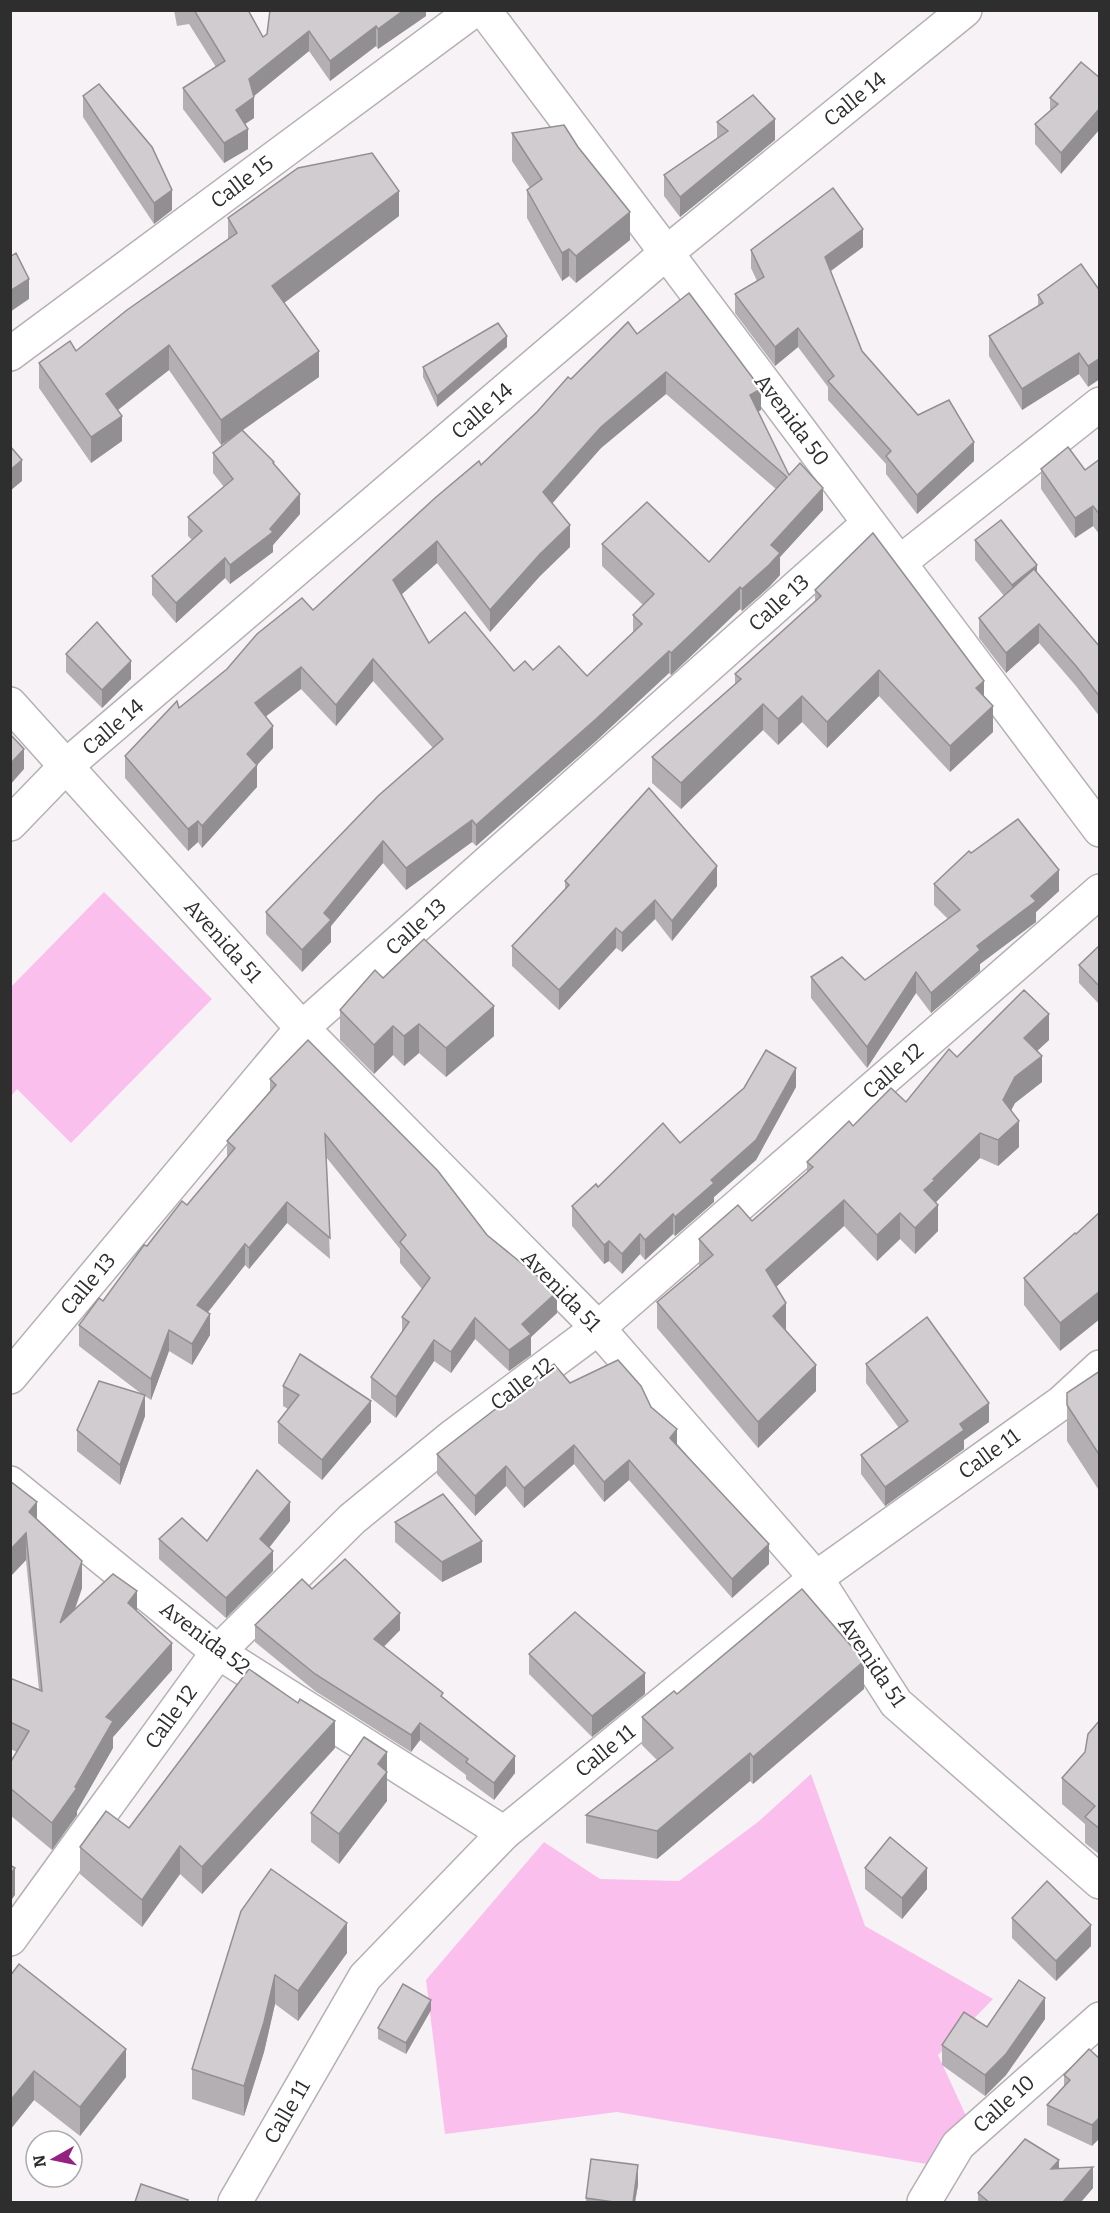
<svg xmlns="http://www.w3.org/2000/svg" width="1110" height="2213" font-family="Bitter,serif">
	<rect width="100%" height="100%" fill="#f7f2f6"/>
	<!-- green -->
	<g fill="#fabfec">
		<path d="M104,892L212,999L71,1143L17,1089L11,1096V987Z"/>
		<path d="M811,1774L865,1926L993,1999L938,2055L968,2120L939,2166L617,2112L445,2134L426,1980L544,1842L600,1879L679,1881L758,1822Z"/>
	</g>
	<g fill="none" stroke-linecap="round" stroke-linejoin="round">
		<defs>
			<g id="minor">
				<path d="M484,10L1100,830"/>
				<path d="M10,354L474,10"/>
				<path d="M899,563L1100,404"/>
				<path d="M10,704L302,1028L598,1328L816,1578L896,1703L1100,1882"/>
				<path d="M10,824L66,766L665,254L965,10"/>
				<path d="M10,1377L302,1028L869,523"/>
				<path d="M10,1483L218,1652L504,1833"/>
				<path d="M10,1939L218,1652L352,1519L452,1437L598,1328L1100,891"/>
				<path d="M235,2202L365,1977L504,1833L816,1578L1061,1403L1100,1367"/>
				<path d="M924,2202L958,2145L1100,2019"/>
			</g>
		</defs>
		<!-- minor casing -->
		<use href="#minor" stroke="#b5b0b4" stroke-width="36"/>
		<!-- minor -->
		<use href="#minor" stroke="#fff" stroke-width="33"/>
	</g>
	<!-- wall -->
	<g fill="#b4afb3" fill-rule="evenodd">
		<path d="M174,10H248L263,37L267,34L426,10V16L378,49L376,46L330,81L309,51L254,96V118L245,124L248,149L224,163L183,109V88L216,67L189,24L177,26Z"/>
		<path d="M1081,62L1061,174L1035,144V124L1050,111V98Z"/>
		<path d="M83,96L172,210L154,224L83,117Z"/>
		<path d="M717,122L775,140L680,217L664,196V175L717,138Z"/>
		<path d="M512,133L630,240L576,283L569,276L562,281L527,218V190L530,188L512,161Z"/>
		<path d="M399,216L284,303L319,377L243,430L274,465L300,514L273,545V552L230,584L225,578L176,623L152,595V576L192,540L188,536V517L224,487L213,473V453L239,432L221,445L169,370L118,410L122,441L91,463L39,388V363L76,351L228,239V218Z"/>
		<path d="M863,247L831,271L862,351L918,415L974,461L917,514L886,474V464L828,400V387L798,347L775,366L735,313V294L757,281L751,268V250Z"/>
		<path d="M1100,291L1088,387L1079,374L1022,410L989,356V336L1038,306V295Z"/>
		<path d="M637,334L761,410L758,412L789,475L823,510L780,557V575L769,587L742,611L740,609L689,658L671,675L669,673L596,741L476,846L472,842L406,890L383,863L331,926V942L302,972L266,934V912L433,748L373,681L336,726L301,689L265,717L273,748L257,765V787L202,848L198,842L188,851L125,778V756L179,708L313,610L481,465L571,379ZM666,394L776,489L709,562L602,544V566L643,605L633,615V633L587,676L533,670L514,671L429,643L402,594L437,563L490,632L540,576L570,547L552,503L601,448Z"/>
		<path d="M507,347L437,407L423,377V367Z"/>
		<path d="M1100,459V535L1093,526L1075,538L1041,489V469L1085,470Z"/>
		<path d="M975,540L1037,573L1100,647V717L1076,686L1039,643L1006,673L979,638V618L1004,596L975,560Z"/>
		<path d="M815,590L984,696L993,732L950,772L879,696L827,748L802,722L778,745L763,730L681,809L652,783V757L735,684V674L815,602Z"/>
		<path d="M66,654L131,679L102,708L66,672Z"/>
		<path d="M971,853L1059,891L1036,912V922L980,964V971L931,1013L916,993L867,1068L811,998V977L865,980L948,919L934,905V884Z"/>
		<path d="M565,881L717,886L672,941L655,919L622,952L616,948L559,1010L512,966V946L565,889Z"/>
		<path d="M1100,945V1005L1079,983V965Z"/>
		<path d="M383,978L494,1036L446,1077L419,1053L404,1066L393,1055L374,1074L340,1040V1010Z"/>
		<path d="M1049,1040L1037,1051L1042,1082L1015,1103L1011,1110L1019,1147L998,1166L980,1158L936,1202L938,1231L915,1254L900,1239L877,1261L844,1226L776,1287L786,1329H785L816,1391L758,1448L657,1328V1302L700,1266L699,1265V1239L752,1221L807,1172V1162L853,1126L906,1102L957,1057Z"/>
		<path d="M270,1079L487,1235L557,1313L531,1337V1355L509,1371L475,1339L451,1373L434,1361L396,1418L371,1398V1377L402,1332V1317L422,1289L400,1263V1249L326,1157L330,1259L287,1223L249,1269L245,1265L208,1312L210,1335L192,1365L169,1351L151,1400L145,1396V1416L120,1485L77,1451V1430L143,1395L79,1346V1325L103,1301L147,1246L187,1205L227,1158V1141L270,1091Z"/>
		<path d="M796,1087L756,1160L714,1197V1202L675,1236L673,1234L645,1260L640,1254L622,1274L609,1261L604,1264L572,1226V1206L598,1187L680,1143Z"/>
		<path d="M1076,1234L1060,1351L1024,1305V1278Z"/>
		<path d="M866,1364L989,1422L964,1440V1449L885,1506L861,1474V1455L899,1428L866,1383Z"/>
		<path d="M1100,1371V1492L1067,1441V1393Z"/>
		<path d="M570,1383L651,1407L677,1446L769,1564L732,1598L629,1480L604,1502L574,1464L524,1508L506,1486L475,1516L437,1474V1454Z"/>
		<path d="M283,1386L371,1422L322,1480L278,1443V1422L288,1409L283,1406Z"/>
		<path d="M10,1481L82,1588L75,1610L137,1611L172,1670L113,1737V1748L77,1811V1815L52,1850L10,1815V1763L17,1752L10,1749V1678L39,1690L26,1560L10,1577Z"/>
		<path d="M290,1521L269,1548L273,1571L226,1618L159,1559V1539L207,1541Z"/>
		<path d="M395,1522L482,1562L442,1582L395,1542Z"/>
		<path d="M312,1589L400,1630L384,1647L443,1698L515,1773L494,1800L466,1779V1775L420,1740L411,1752L315,1691L255,1642V1625Z"/>
		<path d="M529,1654L645,1694L592,1737L529,1674Z"/>
		<path d="M864,1689L753,1784L750,1781L657,1859L586,1843V1815L657,1760L642,1745V1717L677,1694Z"/>
		<path d="M1100,1720V1855L1085,1843V1824L1062,1804V1778L1085,1752Z"/>
		<path d="M335,1748L202,1894L180,1874L142,1927L80,1874V1847Z"/>
		<path d="M387,1752V1801L339,1864L311,1842V1813Z"/>
		<path d="M865,1868L927,1889L902,1919L865,1889Z"/>
		<path d="M241,1911L347,1953L298,2021L275,2004L264,2052L244,2116L192,2099V2069Z"/>
		<path d="M1012,1918L1091,1946L1056,1981L1012,1938Z"/>
		<path d="M10,1976L126,2077L80,2136L34,2100L10,2130Z"/>
		<path d="M431,2010L406,2054L378,2039V2028Z"/>
		<path d="M1045,2019L1006,2075L985,2096L942,2065V2045L987,2027Z"/>
		<path d="M1100,2059L1092,2146L1047,2125V2105L1064,2086V2075Z"/>
		<path d="M1059,2168L1093,2188L1081,2202H978V2193Z"/>
		<path d="M638,2185L635,2202H586V2198Z"/>
	</g>
	<!-- shaded-wall -->
	<g fill="#928f92">
		<path d="M404,10H426V16L378,49V29Z"/>
		<path d="M376,26V46L330,81V61Z"/>
		<path d="M309,31V51L249,100V79Z"/>
		<path d="M254,97V118L236,130V110Z"/>
		<path d="M1100,108V129L1061,174V153Z"/>
		<path d="M775,119V140L680,217V197Z"/>
		<path d="M248,129V149L224,163V143Z"/>
		<path d="M172,190V210L154,224V203Z"/>
		<path d="M399,191V216L272,312V286Z"/>
		<path d="M630,212V240L576,283V256Z"/>
		<path d="M863,229V247L825,275V257Z"/>
		<path d="M569,249V276L562,281V253Z"/>
		<path d="M29,279V299L10,312V291Z"/>
		<path d="M798,328V347L775,366V347Z"/>
		<path d="M507,336V347L437,407V396Z"/>
		<path d="M169,345V370L106,419V394Z"/>
		<path d="M319,351V377L221,445V420Z"/>
		<path d="M1079,353V374L1022,410V389Z"/>
		<path d="M1100,358V379L1088,387V366Z"/>
		<path d="M666,372V394L601,448L543,514V492L601,427Z"/>
		<path d="M761,389V410L750,417V395Z"/>
		<path d="M122,416V441L91,463V437Z"/>
		<path d="M974,442V461L917,514V495Z"/>
		<path d="M22,460V481L10,491V470Z"/>
		<path d="M823,488V510L780,557V575L769,587L742,611V589L771,545Z"/>
		<path d="M300,494V514L273,545V552L230,584V565L270,529Z"/>
		<path d="M1093,506V526L1075,538V518Z"/>
		<path d="M570,525V547L540,576L490,632V610L540,554Z"/>
		<path d="M437,541V563L393,602V580Z"/>
		<path d="M225,558V578L176,623V603Z"/>
		<path d="M1037,565V586L1012,606V585Z"/>
		<path d="M740,587V609L689,658L671,675V653Z"/>
		<path d="M1039,624V643L1006,673V653Z"/>
		<path d="M669,651V673L596,741L476,846V825Z"/>
		<path d="M373,659V681L336,726V705Z"/>
		<path d="M131,661V679L102,708V690Z"/>
		<path d="M301,667V689L255,725V703Z"/>
		<path d="M879,670V696L827,748V722Z"/>
		<path d="M984,681V707L976,688Z"/>
		<path d="M802,696V722L778,745V719Z"/>
		<path d="M763,704V730L681,809V783Z"/>
		<path d="M993,706V732L950,772V746Z"/>
		<path d="M273,726V748L257,765V787L202,848V826L247,754Z"/>
		<path d="M24,749V769L10,785V764Z"/>
		<path d="M472,820V842L406,890V868Z"/>
		<path d="M198,821V842L188,851V829Z"/>
		<path d="M383,841V863L331,926V942L302,972V950L324,913Z"/>
		<path d="M717,866V886L672,941V921Z"/>
		<path d="M1059,870V891L1036,912V922L980,964V971L931,1013V993L977,946Z"/>
		<path d="M655,900V919L622,952V933Z"/>
		<path d="M616,928V948L559,1010V990Z"/>
		<path d="M916,972V993L867,1068V1047Z"/>
		<path d="M494,1006V1036L446,1077V1048Z"/>
		<path d="M1049,1014V1040L1024,1063V1038Z"/>
		<path d="M419,1024V1053L404,1066V1036Z"/>
		<path d="M393,1026V1055L374,1074V1045Z"/>
		<path d="M1042,1056V1082L1015,1103L1003,1126V1100L1015,1077Z"/>
		<path d="M796,1068V1087L756,1160L714,1197V1202L675,1236V1217L711,1180Z"/>
		<path d="M1019,1121V1147L998,1166V1140Z"/>
		<path d="M980,1133V1158L935,1203L924,1190L933,1179Z"/>
		<path d="M844,1200V1226L766,1296V1270Z"/>
		<path d="M287,1202V1223L249,1269V1248Z"/>
		<path d="M938,1205V1231L915,1254V1228Z"/>
		<path d="M900,1213V1239L877,1261V1235Z"/>
		<path d="M673,1214V1234L645,1260V1240Z"/>
		<path d="M640,1234V1254L622,1274V1254Z"/>
		<path d="M609,1241V1261L604,1264V1245Z"/>
		<path d="M245,1244V1265L197,1326V1305Z"/>
		<path d="M1100,1291V1319L1060,1351V1323Z"/>
		<path d="M557,1292V1313L531,1337V1355L509,1371V1350L522,1324Z"/>
		<path d="M786,1303V1329L773,1342V1316Z"/>
		<path d="M210,1314V1335L192,1365V1344Z"/>
		<path d="M475,1318V1339L451,1373V1352Z"/>
		<path d="M169,1330V1351L151,1400V1379Z"/>
		<path d="M434,1340V1361L396,1418V1397Z"/>
		<path d="M816,1365V1391L758,1448V1422Z"/>
		<path d="M145,1395V1416L120,1485V1465Z"/>
		<path d="M371,1401V1422L322,1480V1460Z"/>
		<path d="M989,1403V1422L964,1440V1449L885,1506V1487L960,1424Z"/>
		<path d="M677,1429V1449L670,1438Z"/>
		<path d="M574,1445V1464L524,1508V1488Z"/>
		<path d="M629,1460V1480L604,1502V1482Z"/>
		<path d="M506,1466V1486L475,1516V1496Z"/>
		<path d="M37,1502V1529L29,1512Z"/>
		<path d="M290,1502V1521L260,1559V1539Z"/>
		<path d="M26,1533V1560L10,1577V1550Z"/>
		<path d="M482,1541V1562L442,1582V1562Z"/>
		<path d="M769,1544V1564L732,1598V1579Z"/>
		<path d="M273,1551V1571L226,1618V1598Z"/>
		<path d="M82,1561V1588L60,1650V1623Z"/>
		<path d="M137,1591V1618L128,1603Z"/>
		<path d="M400,1613V1630L374,1656V1639Z"/>
		<path d="M172,1643V1670L113,1737V1748L77,1811V1815L52,1850V1823L75,1787L106,1717Z"/>
		<path d="M864,1661V1689L753,1784V1757Z"/>
		<path d="M645,1673V1694L592,1737V1716Z"/>
		<path d="M335,1721V1748L202,1894V1867Z"/>
		<path d="M420,1723V1740L411,1752V1735Z"/>
		<path d="M387,1752V1801L339,1864V1834L378,1764Z"/>
		<path d="M750,1753V1781L657,1859V1831Z"/>
		<path d="M515,1756V1773L494,1800V1783Z"/>
		<path d="M180,1846V1874L142,1927V1900Z"/>
		<path d="M15,1868V1895L10,1902V1875Z"/>
		<path d="M927,1868V1889L902,1919V1898Z"/>
		<path d="M347,1923V1953L298,2021V1991Z"/>
		<path d="M1091,1925V1946L1056,1981V1961Z"/>
		<path d="M275,1975V2004L264,2052L244,2116V2086Z"/>
		<path d="M1045,1998V2019L1006,2075L985,2096V2075Z"/>
		<path d="M431,2000V2010L406,2054V2043Z"/>
		<path d="M126,2049V2077L80,2136V2107Z"/>
		<path d="M34,2071V2100L10,2130V2101Z"/>
		<path d="M1100,2117V2138L1092,2146V2125Z"/>
		<path d="M1059,2160V2180L1051,2169Z"/>
		<path d="M638,2165V2185L635,2202H633Z"/>
		<path d="M1093,2167V2188L1081,2202H1063Z"/>
	</g>
	<!-- building -->
	<g fill="#d1ccd0" stroke="#928f92" stroke-width="1.5" fill-rule="evenodd">
		<path d="M194,10H248L263,37L267,34L270,10H404L378,29L376,26L330,61L309,31L249,79L254,97L236,110L248,129L224,143L183,88L225,61Z"/>
		<path d="M1081,62L1100,78V108L1061,153L1035,124L1058,104L1050,98Z"/>
		<path d="M99,84L152,147L172,190L154,203L83,96Z"/>
		<path d="M753,95L775,119L680,197L664,175L728,131L717,122Z"/>
		<path d="M564,125L578,147L630,212L576,256L569,249L562,253L527,190L542,179L512,133Z"/>
		<path d="M372,153L399,191L272,286L319,351L221,420L169,345L106,394L122,416L91,437L39,363L70,341L76,351L127,310L237,233L228,218L298,168Z"/>
		<path d="M833,188L863,229L825,257L862,351L918,415L949,400L974,442L917,495L886,456L891,451L828,381L834,376L798,328L775,347L735,294L764,277L751,250Z"/>
		<path d="M16,253L29,279L10,291V257Z"/>
		<path d="M1081,264L1100,291V358L1088,366L1079,353L1022,389L989,336L1043,303L1038,295Z"/>
		<path d="M689,293L761,389L750,395L789,475L800,463L823,488L771,545L780,553L769,565L742,589L740,587L689,636L671,653L669,651L596,719L476,825L472,820L406,868L383,841L324,913L331,920L302,950L266,912L378,796L443,739L373,659L336,705L301,667L255,703L273,726L247,754L257,765L202,826L198,821L188,829L125,756L177,701L179,708L227,669L257,634L302,598L313,610L435,498L479,461L481,465L537,412L568,377L571,379L628,322L637,334ZM666,372L787,477L709,562L647,502L602,544L654,594L633,615L642,624L587,676L559,646L533,670L525,661L514,671L465,612L429,643L393,580L437,541L490,610L540,554L570,525L543,492L601,427Z"/>
		<path d="M498,323L507,336L437,396L423,367Z"/>
		<path d="M242,430L274,462L273,463L300,494L270,529L273,532L230,565L225,558L176,603L152,576L202,531L188,517L233,479L213,453Z"/>
		<path d="M10,446L22,460L10,470Z"/>
		<path d="M1068,447L1085,470L1100,459V515L1093,506L1075,518L1041,469Z"/>
		<path d="M1001,520L1037,565L1012,585L975,540Z"/>
		<path d="M873,533L984,681L976,688L993,706L950,746L879,670L827,722L802,696L778,719L763,704L681,783L652,757L741,679L735,674L821,596L815,590Z"/>
		<path d="M1034,569L1100,647V697L1076,666L1039,624L1006,653L979,618Z"/>
		<path d="M97,622L131,661L102,690L66,654Z"/>
		<path d="M10,734L24,749L10,764Z"/>
		<path d="M649,788L717,866L672,921L655,900L622,933L616,928L559,990L512,946L569,885L565,881Z"/>
		<path d="M1018,819L1059,870L1031,896L1036,901L977,946L980,950L931,993L916,972L867,1047L811,977L842,957L865,980L960,910L934,884L969,851L971,853Z"/>
		<path d="M424,939L494,1006L446,1048L419,1024L404,1036L393,1026L374,1045L340,1010L375,970L383,978Z"/>
		<path d="M1100,945V987L1079,965Z"/>
		<path d="M1024,990L1049,1014L1024,1038L1042,1056L1015,1077L1003,1100L1019,1121L998,1140L980,1133L933,1179L935,1180L924,1190L938,1205L915,1228L900,1213L877,1235L844,1200L766,1270L786,1303L773,1316L816,1365L758,1422L657,1302L713,1255L699,1239L738,1205L752,1221L813,1167L807,1162L849,1121L853,1126L891,1088L906,1102L949,1049L957,1057Z"/>
		<path d="M308,1040L438,1171L487,1235L557,1292L522,1324L531,1334L509,1350L475,1318L451,1352L434,1340L396,1397L371,1377L409,1322L402,1317L430,1278L400,1242L406,1235L325,1134L330,1238L287,1202L249,1248L245,1244L197,1305L210,1314L192,1344L169,1330L151,1379L79,1325L99,1298L103,1301L144,1245L147,1246L182,1201L187,1205L235,1148L227,1141L276,1085L270,1079Z"/>
		<path d="M766,1050L796,1068L756,1140L711,1180L714,1183L675,1217L673,1214L645,1240L640,1234L622,1254L609,1241L604,1245L572,1206L596,1184L598,1187L663,1123L680,1143L744,1088Z"/>
		<path d="M1100,1212V1291L1060,1323L1024,1278L1075,1233L1076,1234Z"/>
		<path d="M927,1317L989,1403L960,1424L964,1430L885,1487L861,1455L908,1421L866,1364Z"/>
		<path d="M300,1354L371,1401L322,1460L278,1422L299,1395L283,1386Z"/>
		<path d="M618,1360L641,1386L651,1407L677,1429L670,1438L769,1544L732,1579L629,1460L604,1482L574,1445L524,1488L506,1466L475,1496L437,1454L554,1364L570,1383Z"/>
		<path d="M1100,1371V1456L1067,1405V1393Z"/>
		<path d="M99,1381L145,1395L120,1465L77,1430Z"/>
		<path d="M257,1470L290,1502L260,1539L273,1551L226,1598L159,1539L182,1518L207,1541Z"/>
		<path d="M10,1481L37,1502L29,1512L82,1561L60,1623L113,1574L137,1591L128,1603L172,1643L106,1717L113,1721L75,1787L77,1788L52,1823L10,1788V1763L29,1731L10,1722V1678L42,1691L26,1533L10,1550Z"/>
		<path d="M443,1494L482,1541L442,1562L395,1522Z"/>
		<path d="M345,1559L400,1613L374,1639L443,1693L441,1696L515,1756L494,1783L466,1762L468,1759L420,1723L411,1735L315,1674L255,1625L302,1579L312,1589Z"/>
		<path d="M802,1589L864,1661L753,1757L750,1753L657,1831L586,1815L673,1748L642,1717L674,1691L677,1694Z"/>
		<path d="M575,1612L645,1673L592,1716L529,1654Z"/>
		<path d="M249,1669L298,1703L300,1699L335,1721L202,1867L180,1846L142,1900L80,1847L106,1811L129,1828Z"/>
		<path d="M1100,1720V1829L1085,1817L1095,1806L1062,1778L1085,1752L1088,1734Z"/>
		<path d="M364,1737L387,1752L378,1764L387,1772L339,1834L311,1813Z"/>
		<path d="M890,1837L927,1868L902,1898L865,1868Z"/>
		<path d="M10,1865L15,1868L10,1875Z"/>
		<path d="M271,1869L347,1923L298,1991L275,1975L264,2022L244,2086L192,2069L241,1911Z"/>
		<path d="M1047,1881L1091,1925L1056,1961L1012,1918Z"/>
		<path d="M19,1964L126,2049L80,2107L34,2071L10,2101V1976Z"/>
		<path d="M1019,1980L1045,1998L1006,2054L985,2075L942,2045L964,2012L987,2027Z"/>
		<path d="M403,1984L431,2000L406,2043L378,2028Z"/>
		<path d="M1089,2049L1100,2059V2117L1092,2125L1047,2105L1070,2080L1064,2075Z"/>
		<path d="M1025,2139L1059,2160L1051,2169L1093,2167L1063,2202H989L978,2193Z"/>
		<path d="M591,2159L638,2165L633,2202H614L586,2198Z"/>
		<path d="M141,2184L188,2200L187,2202H135Z"/>
	</g>
	<g text-anchor="middle" stroke-width="4.5" stroke-linejoin="round" paint-order="stroke">
		<!-- street labels -->
		<g font-size="21" fill="#2f2e2f" stroke="#fff">
			<text transform="translate(855 99) rotate(-39)" y="7">Calle 14</text>
			<text transform="translate(242 182) rotate(-37)" y="7">Calle 15</text>
			<text transform="translate(482 411) rotate(-41)" y="7">Calle 14</text>
			<text transform="translate(792 420) rotate(53)" y="7">Avenida 50</text>
			<text transform="translate(779 603) rotate(-42)" y="7">Calle 13</text>
			<text transform="translate(113 727) rotate(-41)" y="7">Calle 14</text>
			<text transform="translate(416 927) rotate(-42)" y="7">Calle 13</text>
			<text transform="translate(223 941) rotate(48)" y="7">Avenida 51</text>
			<text transform="translate(893 1071) rotate(-41)" y="7">Calle 12</text>
			<text transform="translate(88 1284) rotate(-50)" y="7">Calle 13</text>
			<text transform="translate(561 1291) rotate(46)" y="7">Avenida 51</text>
			<text transform="translate(522 1384) rotate(-37)" y="7">Calle 12</text>
			<text transform="translate(989 1454) rotate(-36)" y="7">Calle 11</text>
			<text transform="translate(205 1638) rotate(37)" y="7">Avenida 52</text>
			<text transform="translate(872 1662) rotate(56)" y="7">Avenida 51</text>
			<text transform="translate(171 1717) rotate(-54)" y="7">Calle 12</text>
			<text transform="translate(605 1751) rotate(-39)" y="7">Calle 11</text>
			<text transform="translate(1004 2104) rotate(-42)" y="7">Calle 10</text>
			<text transform="translate(287 2112) rotate(-60)" y="7">Calle 11</text>
		</g>
	</g>
	<!-- border -->
	<rect width="1110" height="2213" fill="none" stroke="#2f2e2f" stroke-width="24"/>
	<!-- north arrow -->
	<g transform="translate(54 2159) rotate(261)"><circle r="28" fill="#ffffff" stroke="#acabac" stroke-width="1.5"/>
	<path d="M0-4.5L10 22L0 15L-10 22Z" fill="#942282"/>
	<text y="-9" font-size="16" font-weight="bold" text-anchor="middle" fill="#2f2e2f">N</text>
	</g>
</svg>
